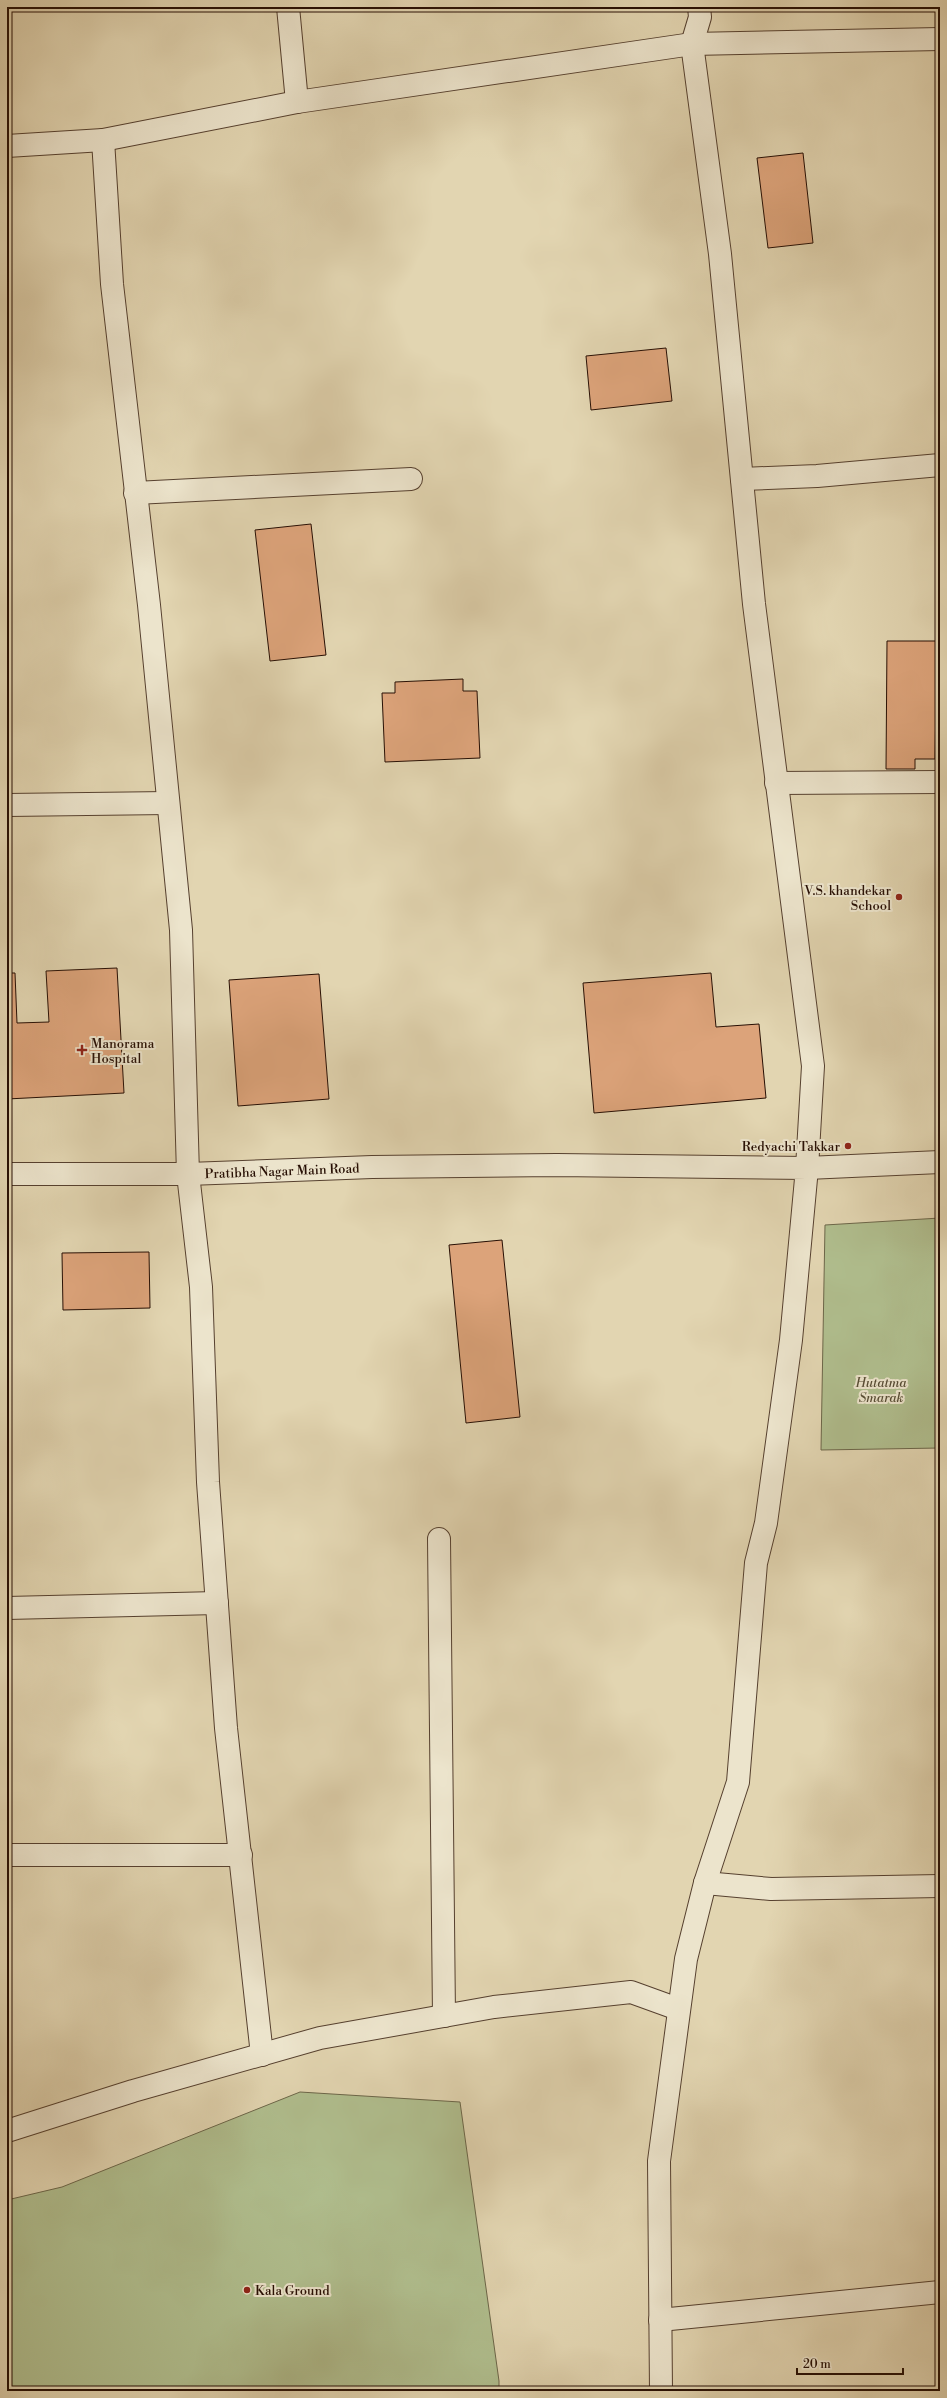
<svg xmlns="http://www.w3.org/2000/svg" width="947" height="2398" font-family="'Libre Bodoni',serif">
	<rect width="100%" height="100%" fill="#e2d5b1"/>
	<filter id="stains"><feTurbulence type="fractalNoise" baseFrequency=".005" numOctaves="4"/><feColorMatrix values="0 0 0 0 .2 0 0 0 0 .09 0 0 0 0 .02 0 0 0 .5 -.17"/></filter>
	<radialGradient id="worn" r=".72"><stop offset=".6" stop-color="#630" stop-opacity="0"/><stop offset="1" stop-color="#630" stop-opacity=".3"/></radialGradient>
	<!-- green -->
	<g fill="#b0be8e" stroke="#6c6649">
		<path d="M940,1218V1448L821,1450L825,1225Z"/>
		<path d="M300,2092L460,2102L499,2381V2391H7V2200L62,2187Z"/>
	</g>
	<!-- building -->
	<g fill="#dca37a" stroke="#270f04">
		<path d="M803,153L813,243L768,248L757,158Z"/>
		<path d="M666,348L672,401L591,410L586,356Z"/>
		<path d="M311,524L326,655L270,661L255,530Z"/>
		<path d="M887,641H937L935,759H915V769H886Z"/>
		<path d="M463,679V691H477L480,758L385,762L382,693H395V682Z"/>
		<path d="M117,968L124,1093L7,1099V973H15L17,1023L49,1022L46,971Z"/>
		<path d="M711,973L716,1027L759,1024L766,1098L594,1113L583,983Z"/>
		<path d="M319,974L329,1099L238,1106L229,980Z"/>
		<path d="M502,1240L520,1417L466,1423L449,1245Z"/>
		<path d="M149,1252L150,1308L63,1310L62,1253Z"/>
	</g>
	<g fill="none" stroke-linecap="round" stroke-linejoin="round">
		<defs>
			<g id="minor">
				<path d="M288,7L297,102"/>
				<path d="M699,7L700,17L692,44L720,254L754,604L813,1066L807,1168L940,1162"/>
				<path d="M103,140L112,284L149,605L181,930L188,1174L201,1287L208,1482L226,1728L262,2055"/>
				<path d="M7,146L103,140L297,102L692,44L940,39"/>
				<path d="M742,479L817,476L940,465"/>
				<path d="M135,493L411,479"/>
				<path d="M776,783L940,782"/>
				<path d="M7,805L168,803"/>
				<path id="s1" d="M7,1174H188L372,1167L557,1165L807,1168L791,1340L766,1523L756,1563L738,1782L705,1883L686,1959L659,2161L661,2391"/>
				<path d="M439,1539L444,2016"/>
				<path d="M7,1608L217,1603"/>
				<path d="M7,1855H241"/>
				<path d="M705,1883L771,1889L940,1886"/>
				<path d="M7,2131L133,2091L320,2038L494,2007L631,1992L678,2009"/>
				<path d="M660,2320L940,2292"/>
			</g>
		</defs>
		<!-- minor casing -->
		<use href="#minor" stroke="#56402f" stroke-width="24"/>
		<!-- minor -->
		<use href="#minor" stroke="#ece4cc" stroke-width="22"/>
	</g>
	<!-- markers -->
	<g fill="#8f2418" stroke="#ece4cc" stroke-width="1.5">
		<circle cx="899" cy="897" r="4"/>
		<path d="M80 1044h4v4h4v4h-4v4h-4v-4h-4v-4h4z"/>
		<circle cx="848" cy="1146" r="4"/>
		<circle cx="247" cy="2290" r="4"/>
	</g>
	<g text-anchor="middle" stroke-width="4" stroke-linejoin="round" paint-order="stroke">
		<!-- poi labels -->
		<g font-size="13" fill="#270f04" stroke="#ece4cc" text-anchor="end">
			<text x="891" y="895">V.S. khandekar<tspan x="891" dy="15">School</tspan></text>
			<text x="91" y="1048" text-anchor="start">Manorama<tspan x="91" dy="15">Hospital</tspan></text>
			<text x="840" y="1151">Redyachi Takkar</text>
			<text x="255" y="2295" text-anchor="start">Kala Ground</text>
		</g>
		<!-- street labels -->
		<g font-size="13" fill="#270f04" stroke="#ece4cc">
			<text dy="5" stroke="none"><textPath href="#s1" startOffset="275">Pratibha Nagar Main Road</textPath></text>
		</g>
		<!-- park labels -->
		<g font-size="13" font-style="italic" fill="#574c34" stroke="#ece4cc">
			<text x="881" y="1387">Hutatma<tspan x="881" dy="15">Smarak</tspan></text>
		</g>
	</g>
	<!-- margin -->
	<rect width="947" height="2398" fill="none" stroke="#e2d5b1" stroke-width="24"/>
	<rect x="8" y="8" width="931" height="2382" fill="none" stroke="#270f04" stroke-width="2"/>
	<rect x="12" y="12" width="923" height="2374" fill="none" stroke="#270f04"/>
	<!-- scale -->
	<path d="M797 2368v6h106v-6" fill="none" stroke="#270f04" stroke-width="2"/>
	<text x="803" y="2368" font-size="12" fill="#270f04" stroke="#ece4cc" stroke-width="3" paint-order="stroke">20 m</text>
	<rect width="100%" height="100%" filter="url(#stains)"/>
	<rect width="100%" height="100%" fill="url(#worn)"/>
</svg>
